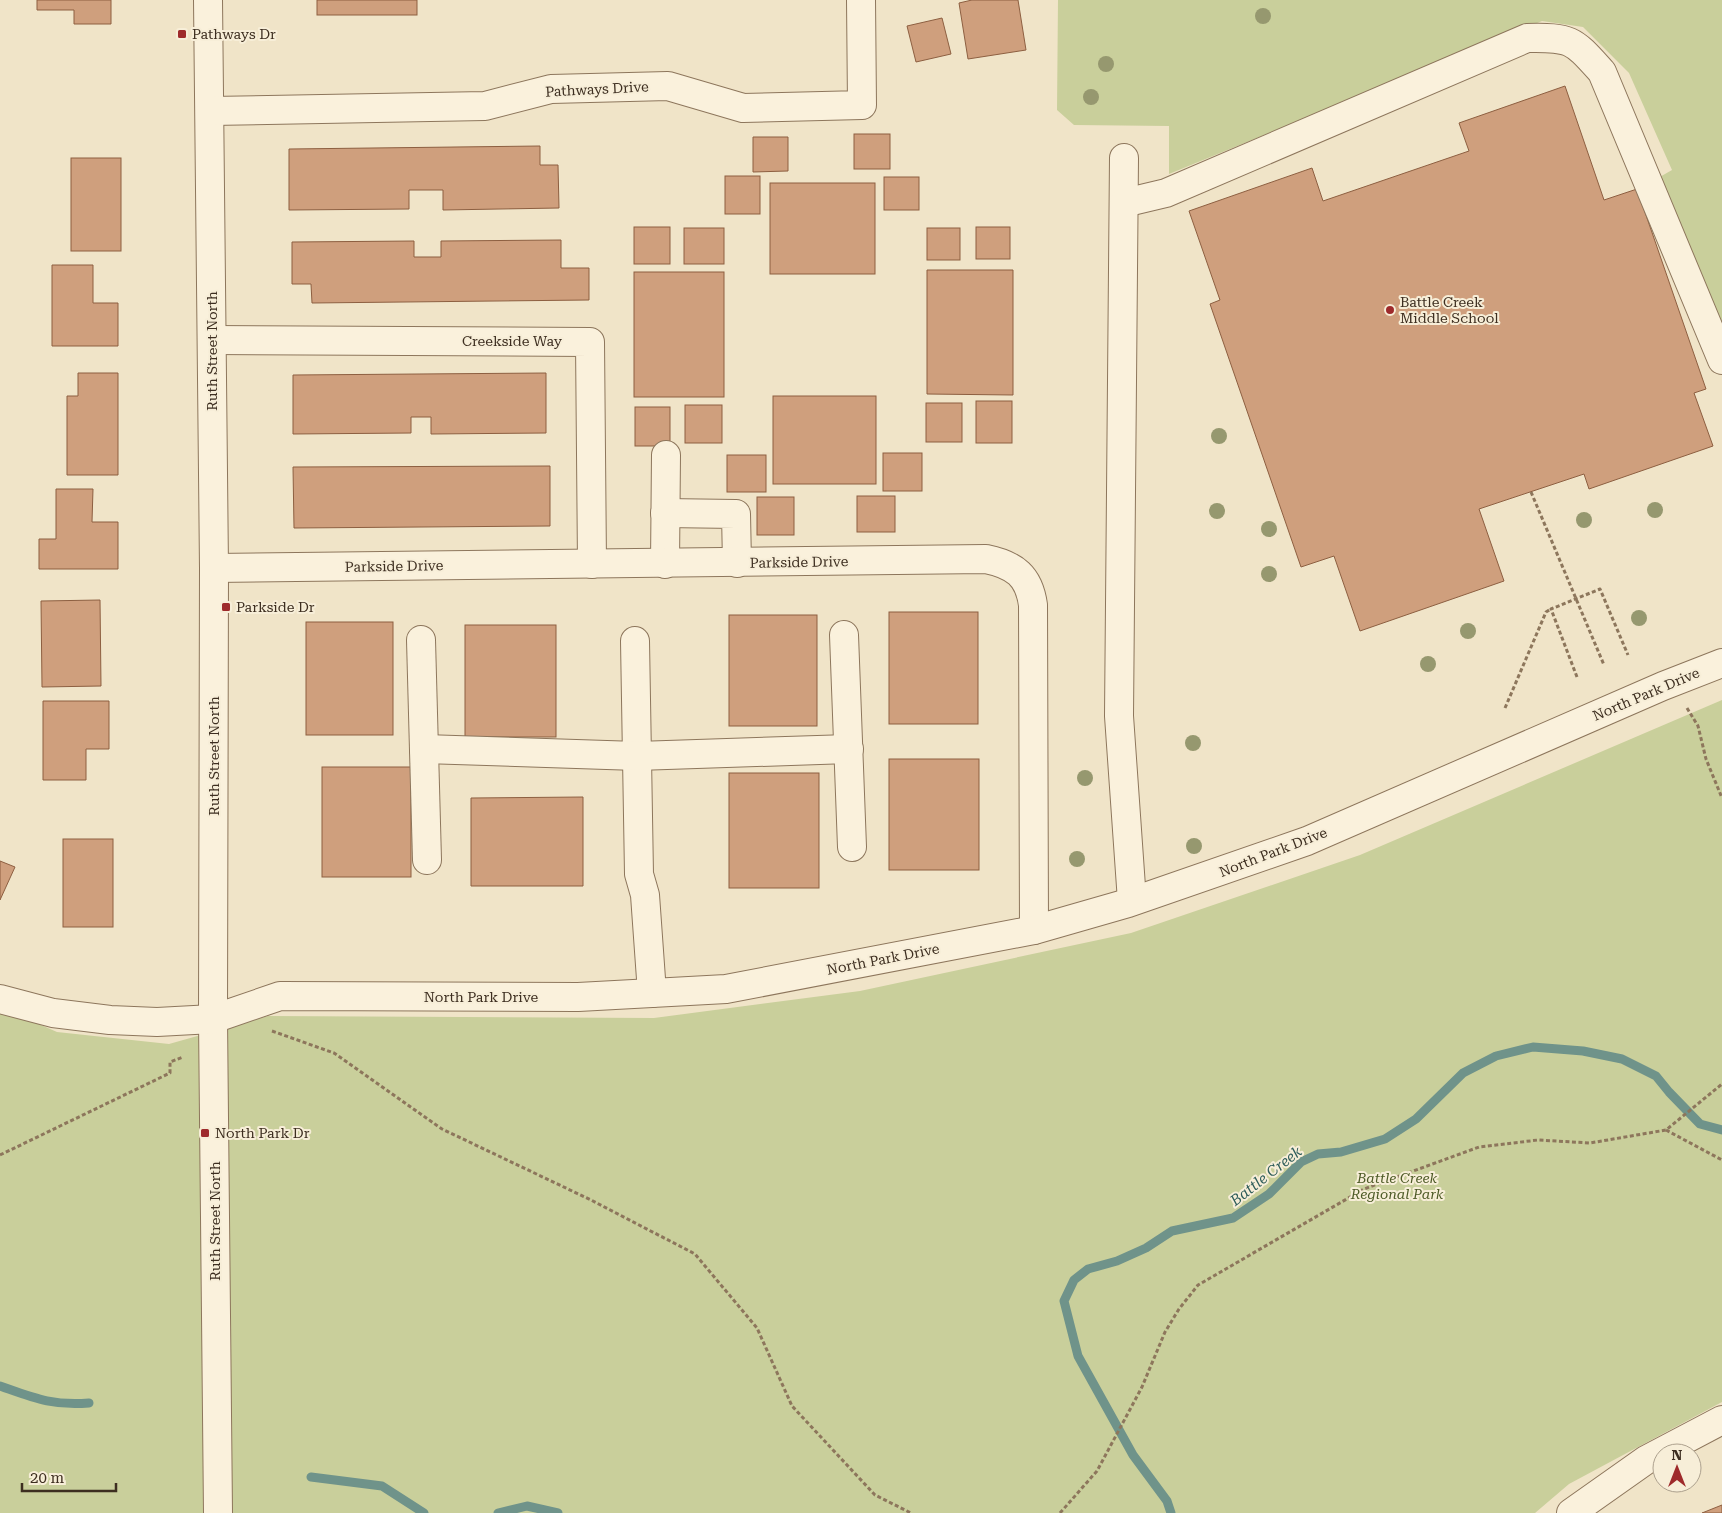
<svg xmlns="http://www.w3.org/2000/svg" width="1722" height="1513" font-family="'Roboto Serif',serif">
	<rect width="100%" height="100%" fill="#f0e4c8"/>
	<!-- green -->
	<g fill="#c9cf9b">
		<path d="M1058,0H1722V328L1658,178L1672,170L1629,73L1583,27L1542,21L1169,174V126L1074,125L1057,110Z"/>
		<path d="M1722,700V1402L1569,1484L1535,1513H0V1007L57,1032L169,1044L268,1016L654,1018L860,991L1131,933L1360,855Z"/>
	</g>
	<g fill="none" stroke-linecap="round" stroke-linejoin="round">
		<!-- stream -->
		<g stroke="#6f938a" stroke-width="9">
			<path d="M0,1386C34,1398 52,1406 89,1403"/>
			<path d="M311,1477L382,1486L424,1513"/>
			<path d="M498,1513L527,1506L558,1513"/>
			<path d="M1171,1513L1167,1501L1133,1455L1078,1356L1064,1301L1074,1280L1088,1269L1117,1261L1146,1248L1172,1231L1233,1218L1269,1194L1301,1162L1318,1154L1341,1152L1385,1139L1416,1119L1463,1073L1496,1056L1533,1047L1583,1051L1622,1059L1656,1076L1669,1092L1700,1124L1722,1130"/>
		</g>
	</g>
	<!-- building -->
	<g fill="#cf9f7d" stroke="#8d5f41">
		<path d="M37,0H111V24H74V10H37Z"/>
		<rect x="317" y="0" width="100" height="15"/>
		<path d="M1018,0L1026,50L968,59L959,3L972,0Z"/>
		<path d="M942,18L951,54L916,62L907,26Z"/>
		<path d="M1565,86L1604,200L1637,189L1706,389L1694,393L1713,446L1589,489L1584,474L1479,509L1504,581L1360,631L1334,556L1301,567L1210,304L1220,300L1189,211L1312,168L1323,201L1469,151L1459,123Z"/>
		<rect x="854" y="134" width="36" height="35"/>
		<path d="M753,137H788V171L753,172Z"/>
		<path d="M540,146V165H558L559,208L443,210V190H409V209L289,210V149Z"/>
		<rect x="71" y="158" width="50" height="93"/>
		<rect x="725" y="176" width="35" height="38"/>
		<rect x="884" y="177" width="35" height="33"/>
		<rect x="770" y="183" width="105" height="91"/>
		<rect x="634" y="227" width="36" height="37"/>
		<rect x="976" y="227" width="34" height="32"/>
		<rect x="684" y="228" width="40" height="36"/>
		<rect x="927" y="228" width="33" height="32"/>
		<path d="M561,240V268H589V300L312,303L311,284H292V242L414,241V257H441V241Z"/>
		<path d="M52,265H93V303H118V346H52Z"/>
		<path d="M927,270H1013V395L927,394Z"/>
		<rect x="634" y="272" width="90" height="125"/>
		<path d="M78,373H118V475H67V396H78Z"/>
		<path d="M546,373V433L431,434V417H411V433L293,434V375Z"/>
		<rect x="773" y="396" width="103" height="88"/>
		<rect x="976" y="401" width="36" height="42"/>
		<rect x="926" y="403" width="36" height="39"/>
		<rect x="685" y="405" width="37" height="38"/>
		<rect x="635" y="407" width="35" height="39"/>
		<rect x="883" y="453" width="39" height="38"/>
		<rect x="727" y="455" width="39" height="37"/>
		<path d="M550,466V526L294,528L293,467Z"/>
		<path d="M56,489H93L92,522H118V569H39V539H56Z"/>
		<rect x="857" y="496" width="38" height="36"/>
		<rect x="757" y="497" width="37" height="38"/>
		<path d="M100,600L101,686L42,687L41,601Z"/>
		<rect x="889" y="612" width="89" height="112"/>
		<rect x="729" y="615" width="88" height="111"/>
		<rect x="306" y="622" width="87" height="113"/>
		<rect x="465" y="625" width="91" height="112"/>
		<path d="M43,701H109V749H86V780H43Z"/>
		<rect x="889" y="759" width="90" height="111"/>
		<rect x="322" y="767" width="89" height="110"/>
		<rect x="729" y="773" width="90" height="115"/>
		<path d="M583,797V886H471V798Z"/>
		<rect x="63" y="839" width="50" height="88"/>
		<path d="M0,861L15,867L0,900Z"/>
		<path d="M1722,1505V1513H1702Z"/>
	</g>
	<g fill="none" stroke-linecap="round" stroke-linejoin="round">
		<defs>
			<g id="minor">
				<path d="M208,0L214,568L213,1019L218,1513"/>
				<path d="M211,111L485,106L551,89L668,86L743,108L862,105L861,0"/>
				<path d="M1124,158L1119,716L1132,901"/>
				<path d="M1124,203L1166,193L1527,38C1572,37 1573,40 1602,72L1722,360"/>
				<path d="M212,340L590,342L592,564"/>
				<path d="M665,513L736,514L737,563"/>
				<path d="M665,564L666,455"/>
				<path d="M214,568L986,559C1015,565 1029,576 1033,605L1034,930"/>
				<path d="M844,635L852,847"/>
				<path d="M421,640L427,860"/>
				<path d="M635,641L639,874L645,895L652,993"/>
				<path d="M424,749L637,756L849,749"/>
				<path d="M0,999L53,1013L110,1020L157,1022L213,1019L280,996L578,997L726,989L1034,930L1128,903L1307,841L1663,686L1722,663"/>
				<path d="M1571,1513L1646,1460L1722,1420"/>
			</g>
		</defs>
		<!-- minor casing -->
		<use href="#minor" stroke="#8d765c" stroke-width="30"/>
		<!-- path -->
		<g stroke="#8d765c" stroke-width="3" stroke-dasharray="4 2.5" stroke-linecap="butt">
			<path d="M1531,492L1604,665"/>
			<path d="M1577,677L1551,609L1600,589L1628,655"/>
			<path d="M1505,708L1546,612L1551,609"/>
			<path d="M1687,708L1698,726L1706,759L1722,798"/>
			<path d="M272,1031L334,1053L442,1129L591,1200L695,1254L757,1328L792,1406L875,1495L911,1513"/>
			<path d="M1666,1130L1722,1160"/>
			<path d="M0,1155L170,1073V1062L183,1057"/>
			<path d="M1060,1513L1097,1471L1142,1387L1165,1332L1179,1309L1198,1285L1364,1189L1479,1147L1538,1140L1590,1143L1666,1130L1722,1084"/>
		</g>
		<!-- minor -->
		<use href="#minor" stroke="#faf1dc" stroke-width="28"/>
	</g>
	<!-- trees -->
	<g fill="#96986f">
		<circle cx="1263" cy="16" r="8"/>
		<circle cx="1106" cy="64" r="8"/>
		<circle cx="1091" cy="97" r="8"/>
		<circle cx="1219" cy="436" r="8"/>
		<circle cx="1655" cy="510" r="8"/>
		<circle cx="1217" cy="511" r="8"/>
		<circle cx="1584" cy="520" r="8"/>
		<circle cx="1269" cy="529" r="8"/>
		<circle cx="1269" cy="574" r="8"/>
		<circle cx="1639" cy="618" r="8"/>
		<circle cx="1468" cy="631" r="8"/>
		<circle cx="1428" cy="664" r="8"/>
		<circle cx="1193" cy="743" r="8"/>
		<circle cx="1085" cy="778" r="8"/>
		<circle cx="1194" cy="846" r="8"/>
		<circle cx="1077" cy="859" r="8"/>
	</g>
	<!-- markers -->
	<g fill="#9e2a2b" stroke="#f7eed8" stroke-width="2">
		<rect x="177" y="29" width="10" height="10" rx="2.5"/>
		<circle cx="1390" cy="310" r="5"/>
		<rect x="221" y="602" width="10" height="10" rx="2.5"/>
		<rect x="200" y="1128" width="10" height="10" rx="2.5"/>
	</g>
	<g text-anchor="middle" stroke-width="4" stroke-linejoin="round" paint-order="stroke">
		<!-- poi labels -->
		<g font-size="14" fill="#3d2e20" stroke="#f7eed8" text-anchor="start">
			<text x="192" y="39">Pathways Dr</text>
			<text x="1400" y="307">Battle Creek<tspan x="1400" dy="16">Middle School</tspan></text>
			<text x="236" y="612">Parkside Dr</text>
			<text x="215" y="1138">North Park Dr</text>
		</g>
		<!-- street labels -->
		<g font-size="14" fill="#3d2e20" stroke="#f7eed8">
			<text transform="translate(597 89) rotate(-3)" y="5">Pathways Drive</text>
			<text x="512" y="346">Creekside Way</text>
			<text transform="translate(212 351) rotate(-90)" y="5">Ruth Street North</text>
			<text transform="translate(799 562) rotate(-1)" y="5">Parkside Drive</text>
			<text transform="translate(394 566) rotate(-1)" y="5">Parkside Drive</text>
			<text transform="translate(1646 694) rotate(-23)" y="5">North Park Drive</text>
			<text transform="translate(214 756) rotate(-90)" y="5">Ruth Street North</text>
			<text transform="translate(1273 852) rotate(-21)" y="5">North Park Drive</text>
			<text transform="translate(883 959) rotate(-11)" y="5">North Park Drive</text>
			<text x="481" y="1002">North Park Drive</text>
			<text transform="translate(215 1221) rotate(-90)" y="5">Ruth Street North</text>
		</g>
		<!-- park labels -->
		<g font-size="14" font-style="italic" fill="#4d5a26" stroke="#f7eed8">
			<text x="1397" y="1183">Battle Creek<tspan x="1397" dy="16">Regional Park</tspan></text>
		</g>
		<!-- water labels -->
		<g font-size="15" font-style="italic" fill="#2f5d5a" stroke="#f7eed8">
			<text transform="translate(1266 1176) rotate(-38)" y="5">Battle Creek</text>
		</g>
	</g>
	<!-- north arrow -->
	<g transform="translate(1677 1468)"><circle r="24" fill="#f7eed8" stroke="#ada18e"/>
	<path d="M0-4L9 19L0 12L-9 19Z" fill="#9e2a2b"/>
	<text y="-8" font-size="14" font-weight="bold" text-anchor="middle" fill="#3d2e20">N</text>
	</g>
	<!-- scale -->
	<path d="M22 1483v8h94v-8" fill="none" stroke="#3d2e20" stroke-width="2.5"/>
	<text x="30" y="1483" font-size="15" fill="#3d2e20" stroke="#f7eed8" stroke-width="4" paint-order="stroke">20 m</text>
</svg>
